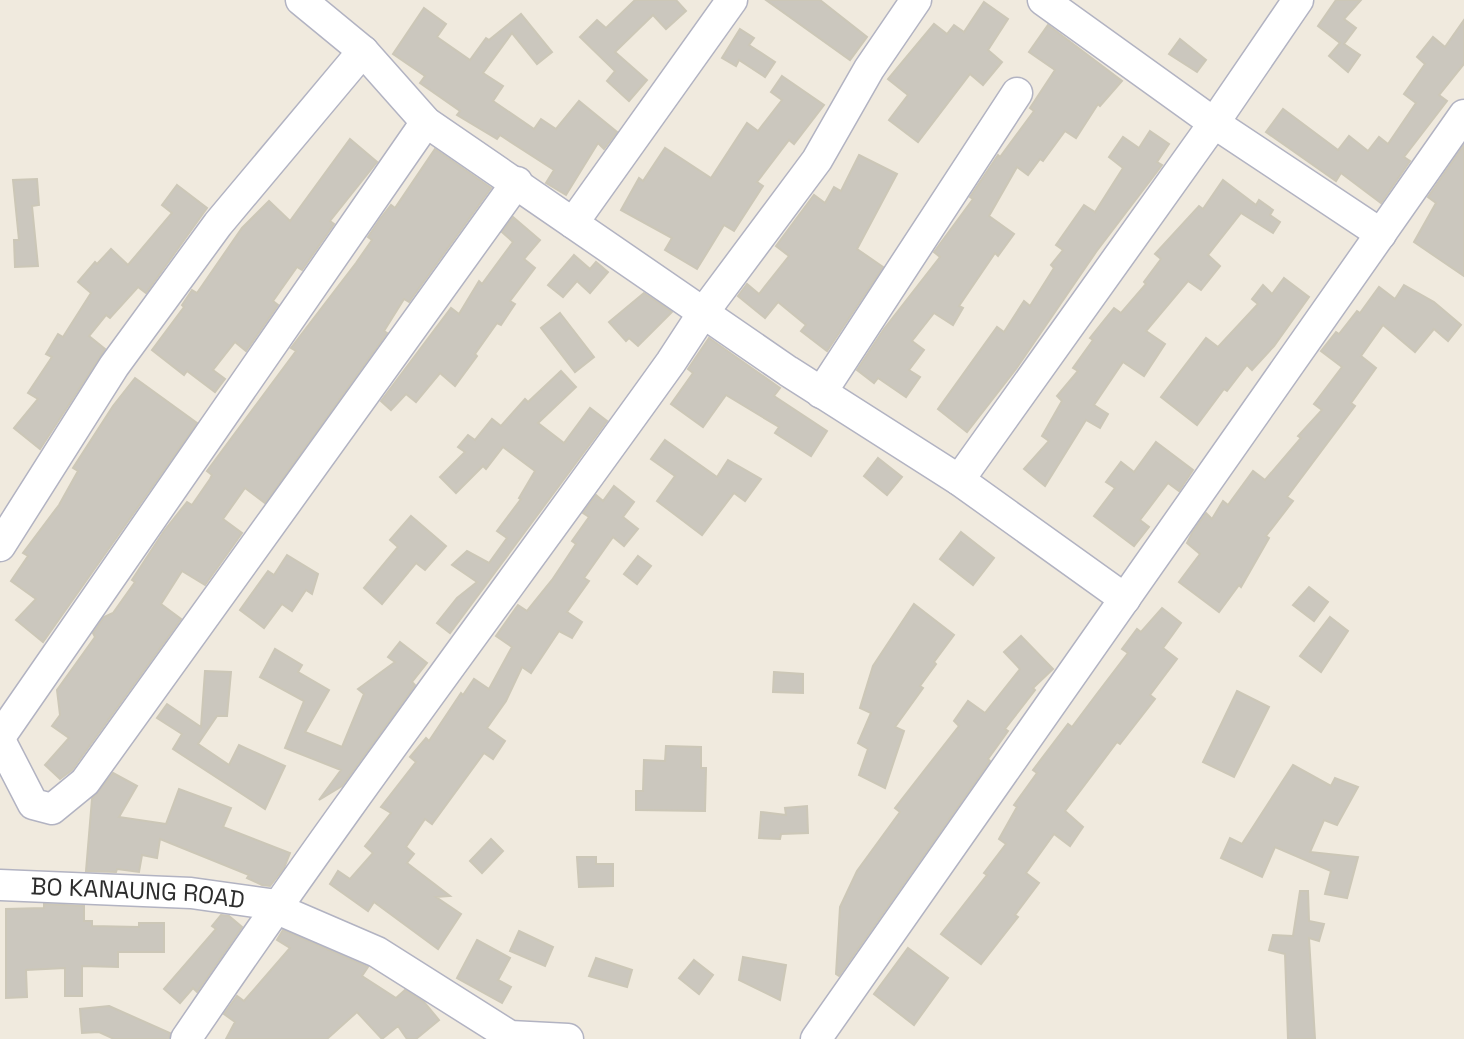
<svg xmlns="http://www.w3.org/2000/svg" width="1464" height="1039" font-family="'Space Grotesk',sans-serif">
	<rect width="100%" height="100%" fill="#f0eade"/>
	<!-- building -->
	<g fill="#cbc7be" stroke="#ccc7b7" stroke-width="2">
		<path d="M635,0H676L686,11L666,29L653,15L615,52L647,80L629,101L607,81L615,71L580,37L597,20L606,28Z"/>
		<path d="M766,0H820L867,37L850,60Z"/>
		<path d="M1336,0H1361L1344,19L1356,28L1344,44L1360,55L1348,72L1329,56L1340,43L1318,26Z"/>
		<path d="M984,2L1008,19L988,50L1002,62L983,85L970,74L918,142L889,120L908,95L888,79L934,24L947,34L954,25L964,32Z"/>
		<path d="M424,8L446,24L437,37L470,60L486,38L489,40L521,14L552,52L537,64L512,33L483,73L503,86L493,101L534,129L541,119L556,129L579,101L617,132L604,149L598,143L566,195L546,183L554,170L500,135L497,139L457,115L460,111L420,83L425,76L393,54Z"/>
		<path d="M1464,20V64L1439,95L1447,101L1404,157L1410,161L1381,203L1341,173L1336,181L1266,132L1283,109L1338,150L1349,136L1368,151L1379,137L1388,144L1416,103L1404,94L1425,64L1417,57L1433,37L1445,47Z"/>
		<path d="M1048,25L1122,81L1100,106L1098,104L1076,138L1065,131L1043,161L1040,159L1028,175L1017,167L989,216L1014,234L998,256L995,253L959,306L963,308L953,325L934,313L912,341L924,350L909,370L920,377L906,397L878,378L874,383L857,370L884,329L940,257L934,252L973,199L970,197L998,155L1000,157L1034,111L1030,108L1055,70L1029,52Z"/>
		<path d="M740,29L754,38L749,45L775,62L765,77L739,60L736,66L722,58Z"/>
		<path d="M1180,39L1206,60L1197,72L1169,54Z"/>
		<path d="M782,76L824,105L794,144L789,140L757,182L763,186L734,231L724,225L697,269L665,250L672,238L621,210L639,178L643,181L665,148L711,178L747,123L758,131L782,100L771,92Z"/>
		<path d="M1150,131L1169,144L1157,162L1162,165L1096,252L1016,369L967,432L938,409L997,327L1004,332L1024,301L1030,306L1054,268L1051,265L1063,250L1056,245L1084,205L1095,212L1123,168L1109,157L1123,137L1139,148Z"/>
		<path d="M350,139L377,162L330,221L334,224L302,270L297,267L273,301L278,305L246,351L235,342L213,370L225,379L215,392L187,371L184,375L152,350L184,307L182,305L192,290L197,293L242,228L269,201L290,221Z"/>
		<path d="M1464,145V276L1414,242L1436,203L1428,197Z"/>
		<path d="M435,149L491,188L409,302L404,299L384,331L387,333L265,503L245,488L223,519L242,533L205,585L182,571L161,604L181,619L72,770L60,779L45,765L69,738L52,726L60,715L57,690L95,637L93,633L104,617L113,613L135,582L132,580L164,531L187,502L192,505L210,479L212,475L207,471L296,351L291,348L356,263L372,240L368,237L380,219L391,205L395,208Z"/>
		<path d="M859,155L897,174L857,249L883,267L827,351L801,331L806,325L778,302L765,318L738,296L747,284L759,294L789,256L776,246L814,195L825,203L834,187L841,191Z"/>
		<path d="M37,179L39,205L32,206L38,266L15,267L14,240H19L13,180Z"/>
		<path d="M1223,180L1256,205L1259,200L1273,210L1270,215L1280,222L1273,233L1241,213L1208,255L1220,266L1201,290L1188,281L1146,331L1165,344L1144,376L1123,362L1094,405L1108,414L1100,428L1086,420L1045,486L1024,469L1049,441L1042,436L1062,401L1057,396L1078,371L1073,368L1093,340L1090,338L1114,308L1121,313L1146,284L1144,282L1161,259L1155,254L1199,206L1203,209Z"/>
		<path d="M177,185L207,208L146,293L138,287L110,318L106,315L89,336L105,349L40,449L14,428L38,399L28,393L52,357L46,354L58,334L63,337L91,293L78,282L95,262L97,264L111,249L128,265L172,213L162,205Z"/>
		<path d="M513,217L540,240L524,259L535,268L510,301L515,304L501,325L497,323L475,354L477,356L455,386L440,373L416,402L406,394L391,410L381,401L451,308L459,314L479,281L482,284L513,242L502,232Z"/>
		<path d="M574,255L590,269L596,262L608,272L590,293L577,281L563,297L548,285Z"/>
		<path d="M1284,278L1309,297L1274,346L1252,370L1247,365L1227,391L1224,389L1197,425L1161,397L1206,338L1218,347L1258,304L1252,299L1263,285L1272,294Z"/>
		<path d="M1404,285L1434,302L1461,325L1448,341L1434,329L1415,352L1383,325L1361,356L1376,368L1351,403L1355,406L1287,497L1293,501L1266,536L1269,538L1241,587L1239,585L1219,612L1179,582L1200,554L1187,543L1192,533L1206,513L1212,519L1223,501L1228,505L1253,471L1265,480L1301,438L1298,436L1322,410L1314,404L1342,367L1321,351L1336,332L1339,334L1357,311L1360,313L1379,287L1395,299Z"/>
		<path d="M644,293L672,312L638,346L629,338L626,341L609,322Z"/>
		<path d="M560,313L594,357L575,372L541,328Z"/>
		<path d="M709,338L780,388L774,396L827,431L811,456L775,433L779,427L726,395L703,427L671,404L693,373L688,369Z"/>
		<path d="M561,371L576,387L538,423L564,443L590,408L607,421L450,633L437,623L457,598L477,582L452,565L467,551L489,563L507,538L497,531L521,499L519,498L535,471L503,447L486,469L483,466L456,493L440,477L465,452L458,447L468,435L475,440L492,419L501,426L525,399L528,402Z"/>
		<path d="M135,378L197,423L43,642L16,620L36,599L11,581L28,556L23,553L59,505L78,471L73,468L113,406Z"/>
		<path d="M665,440L717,477L728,460L761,479L745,501L734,493L702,535L657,501L675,476L651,459Z"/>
		<path d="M1156,442L1193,470L1179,491L1168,483L1140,520L1149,527L1134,546L1094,516L1115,488L1106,482L1121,462L1134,472Z"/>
		<path d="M878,458L902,477L887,495L864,476Z"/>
		<path d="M614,486L634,502L623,517L638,529L624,546L613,537L584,578L589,581L567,612L582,622L572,638L559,631L531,673L522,667L506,701L487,728L505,741L493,759L484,753L432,824L425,819L406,847L414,854L407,863L450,896L436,897L461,914L438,949L374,902L368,911L330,884L338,871L350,879L373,853L365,846L391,813L381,807L416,762L410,757L426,738L429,741L461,693L463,695L474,679L489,689L512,647L496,636L518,605L527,611L552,580L576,544L572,541L589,517L583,513L596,495L603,501Z"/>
		<path d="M411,516L446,546L425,570L416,563L382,604L364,588L398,547L390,540Z"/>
		<path d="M961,532L994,558L973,585L940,559Z"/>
		<path d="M287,555L318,574L312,594L306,590L292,611L282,604L264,628L240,610L268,571L274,575Z"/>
		<path d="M638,556L651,566L637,584L624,574Z"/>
		<path d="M1309,587L1328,602L1314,621L1293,605Z"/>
		<path d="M914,604L954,635L934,662L936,664L920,686L923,688L895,727L904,731L885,788L859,775L868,749L858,743L871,713L860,708L873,666Z"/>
		<path d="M1162,608L1181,623L1163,648L1177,659L1150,695L1155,699L1120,744L1117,742L1065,811L1083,827L1070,846L1054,834L1026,873L1039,883L1015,915L1018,917L981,964L941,934L987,875L984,873L1006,844L999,839L1017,807L1014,805L1037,773L1033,770L1068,724L1072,727L1096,695L1128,653L1122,649L1137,629L1141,632Z"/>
		<path d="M1330,617L1348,631L1321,672L1300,656Z"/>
		<path d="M1021,636L1053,669L1033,688L1035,690L1005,729L1008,731L988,759L990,761L839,976L836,974L840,907L857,871L900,812L895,808L959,726L954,721L968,701L985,713L1020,669L1004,652Z"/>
		<path d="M400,642L427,663L412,682L415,685L342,786L319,800L341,770L285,748L304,701L260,677L275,649L302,665L298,672L329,690L305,732L342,747L364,694L358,689L395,662L388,657Z"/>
		<path d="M205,671L231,672L227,716H217L198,744L229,765L239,745L285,766L265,809L173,749L182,734L157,718L167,704L201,727Z"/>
		<path d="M774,672L803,674V693L773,692Z"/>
		<path d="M1237,691L1269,707L1234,777L1203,762Z"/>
		<path d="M666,746L701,747V768H706L705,811L636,810V791H643L644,760L665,761Z"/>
		<path d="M1293,765L1331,786L1335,778L1358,787L1337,825L1324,820L1310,852L1358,857L1347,898L1325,894L1331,871L1275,847L1262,877L1221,858L1230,838L1242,844Z"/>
		<path d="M113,773L137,786L119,817L166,824L179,789L231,808L223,827L290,853L284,868L270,886L262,885L247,878L249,875L160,839L157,858L142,855L139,872L117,869L116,872L86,871L92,799Z"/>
		<path d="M807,806L808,833L781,834L780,839L759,838L761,812L786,815L785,808Z"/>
		<path d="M491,839L503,851L482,873L470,861Z"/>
		<path d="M577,857H596V864H613V886L579,887Z"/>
		<path d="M1300,891H1308L1309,921L1324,924L1319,941L1309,938L1315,1039H1288L1285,954L1269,950L1273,935L1293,936Z"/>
		<path d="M44,904L84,906V921H92V926L139,927V923H164V952H118V967L82,966V996H65V968L26,970L27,997L6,998V909L44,908Z"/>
		<path d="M221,915L229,916L242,927L197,992L193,988L180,1003L164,989L216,929L212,926Z"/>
		<path d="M283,930L368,967L362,976L396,998L405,990L424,1002L439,1020L416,1039H407L398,1026L382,1039L357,1012L327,1039H226L235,1022L224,1014L237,996L244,1001L290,948L277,940Z"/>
		<path d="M519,931L553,947L545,966L510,951Z"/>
		<path d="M477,940L510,958L498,980L511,987L502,1003L457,978Z"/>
		<path d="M908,948L948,978L914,1025L874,994Z"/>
		<path d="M743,957L786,965L780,1000L739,980Z"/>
		<path d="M596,958L632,970L627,987L589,976Z"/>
		<path d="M694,960L713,975L699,994L679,978Z"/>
		<path d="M109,1006L170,1033L169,1039H114L99,1032L82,1033L80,1009Z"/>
	</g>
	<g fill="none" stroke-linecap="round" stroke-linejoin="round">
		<defs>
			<g id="minor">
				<path d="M301,0L363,51L426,122L788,371L959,480L1125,599"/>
				<path d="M1043,0L1214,123L1381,234"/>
				<path d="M573,223L732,0"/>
				<path d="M821,393L1017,93"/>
				<path d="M959,480L1214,123L1298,0"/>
				<path d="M0,546L114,366L218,224L363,51"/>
				<path d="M0,737L426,122"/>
				<path d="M0,740L33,804L52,809L85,782L517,182"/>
				<path id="s1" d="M0,885L191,893L277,905"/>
				<path d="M275,908L377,952L510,1036L568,1039"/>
				<path d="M186,1039C342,809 509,588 671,362L703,313L817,160L869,69L916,0"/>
				<path d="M816,1039L1464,115"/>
			</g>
		</defs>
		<!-- minor casing -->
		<use href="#minor" stroke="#b2b3c2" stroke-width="33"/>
		<!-- minor -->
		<use href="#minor" stroke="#fff" stroke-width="30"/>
	</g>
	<g text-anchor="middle" stroke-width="5" stroke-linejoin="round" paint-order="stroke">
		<!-- street labels -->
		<g font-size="24" fill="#2d2d2d" stroke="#fff">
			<text dy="8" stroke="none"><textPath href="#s1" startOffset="138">BO KANAUNG ROAD</textPath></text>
		</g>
	</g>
</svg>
